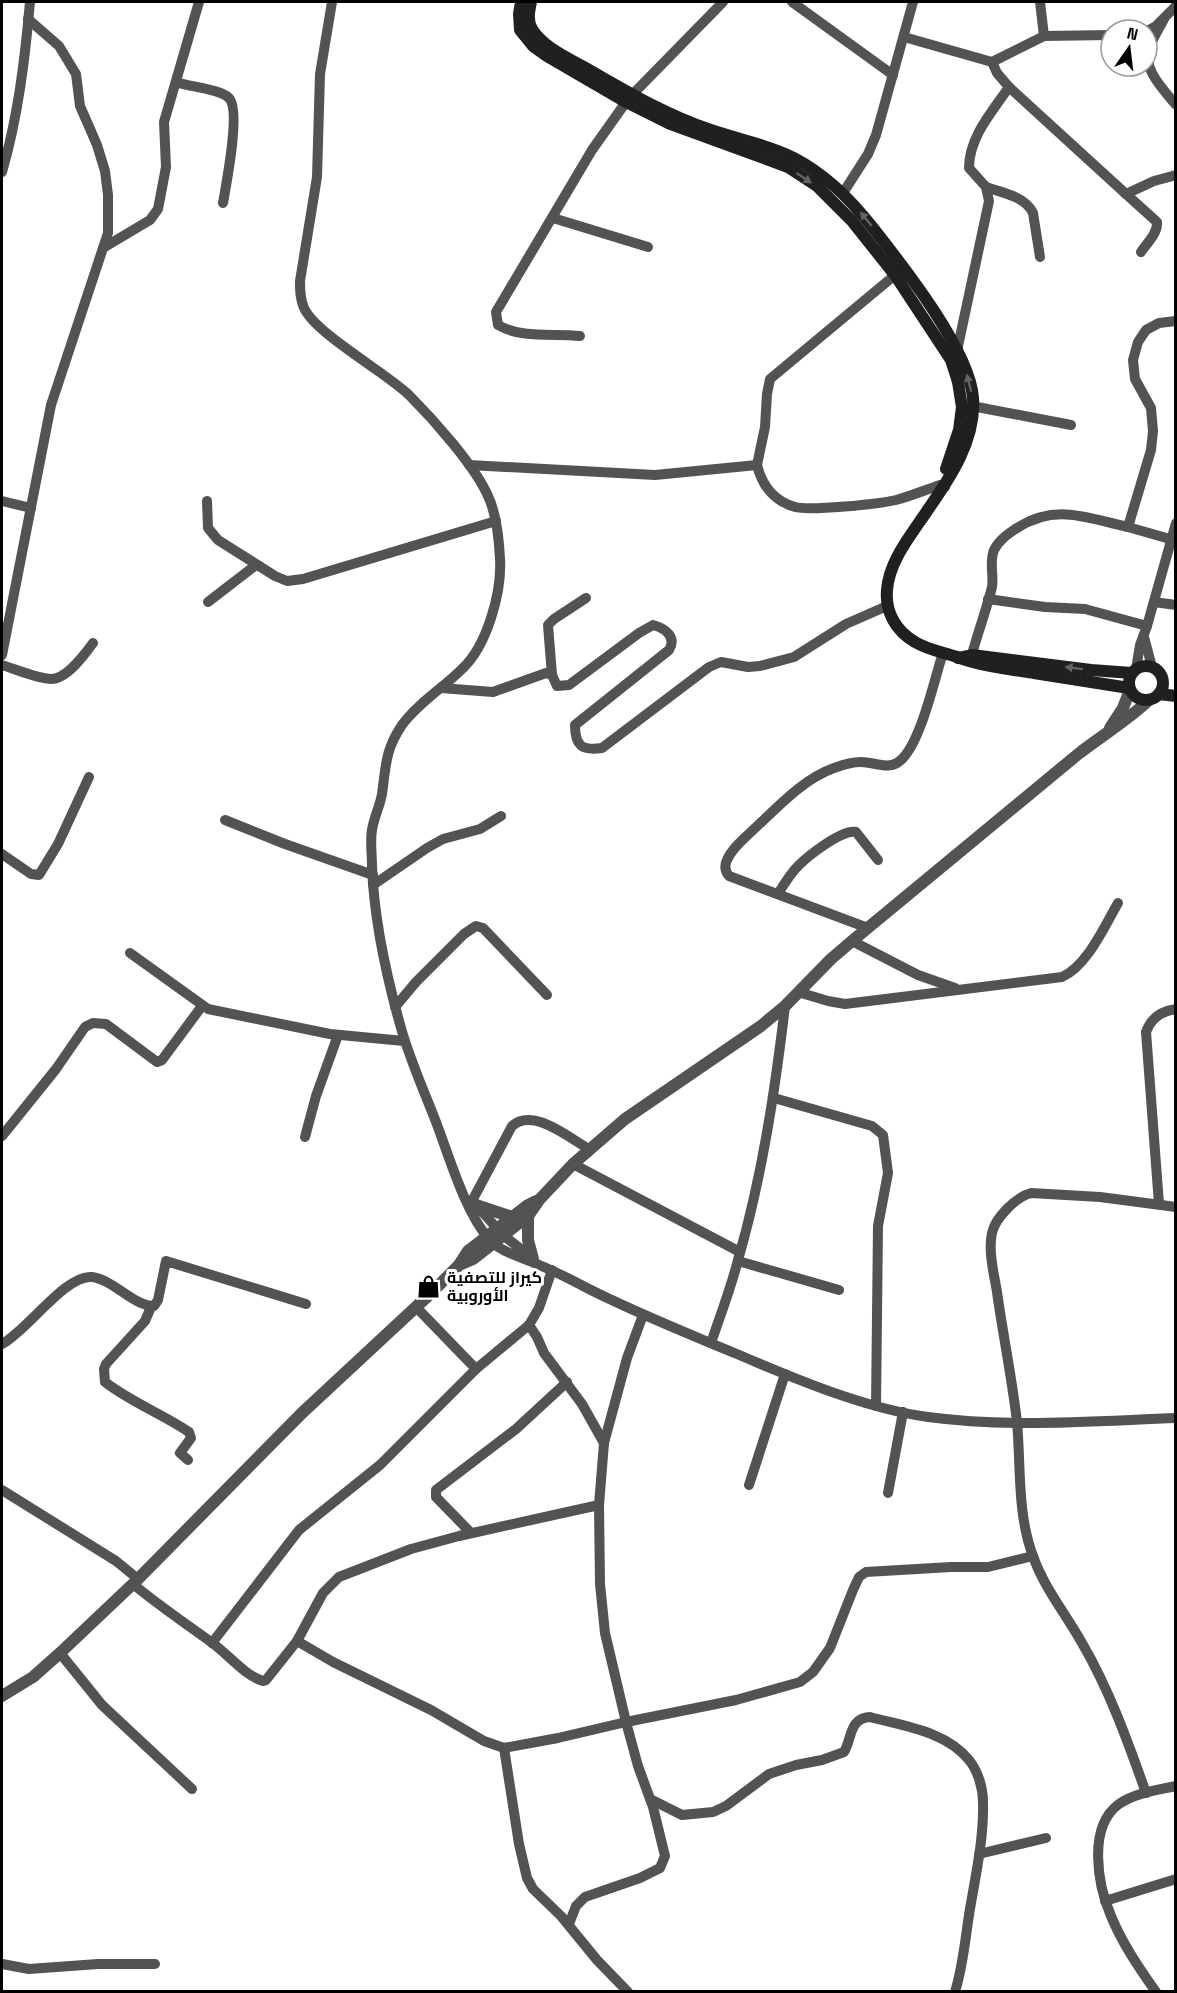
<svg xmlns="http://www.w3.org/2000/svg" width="1177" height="1993" font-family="'Space Grotesk',Cairo,sans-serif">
	<rect width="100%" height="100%" fill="#fff"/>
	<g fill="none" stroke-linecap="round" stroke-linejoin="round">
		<!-- minor -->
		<g stroke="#535353" stroke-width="10">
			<path d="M332,2L320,74L317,177L300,281C300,290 300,299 304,308C316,334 385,372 409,395C433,419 475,466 488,496C497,515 499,538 500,559C502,592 487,646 462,669C443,688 418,703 402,725C385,750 386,766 382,794C380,806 374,817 372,830C370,841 372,854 372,866C374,921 386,975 401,1028C410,1060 424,1091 436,1122C449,1156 465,1212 489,1239C500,1252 521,1257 537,1264C554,1271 570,1279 587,1288C636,1313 687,1333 737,1354C795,1379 867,1409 928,1417C1010,1428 1093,1421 1176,1418"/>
			<path d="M792,2L893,75"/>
			<path d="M1040,2L1044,36"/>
			<path d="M1164,19C1159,29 1152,39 1149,50C1143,70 1164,90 1176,105"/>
			<path d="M1147,31L1156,26L1176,6"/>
			<path d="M904,37L992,62L997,73L1009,87L1126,194L1154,181L1176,175"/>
			<path d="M992,62L1044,36L1111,35"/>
			<path d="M176,82C190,87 220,89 229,98C241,110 226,185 223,203"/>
			<path d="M632,95L723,2"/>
			<path d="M2,172C18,117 25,59 30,2"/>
			<path d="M986,187C1002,193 1025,196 1033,213L1040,257"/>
			<path d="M843,193L868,154L876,135L913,2"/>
			<path d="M1126,194L1157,222C1158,233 1147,243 1141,252"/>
			<path d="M553,218L648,247"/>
			<path d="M103,248L150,220L158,209L166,167L164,122L199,2"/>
			<path d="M580,336C553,333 522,339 498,325L496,312L592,150L626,102"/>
			<path d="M957,351L989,201L986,187L969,168C969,137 992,112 1009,87"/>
			<path d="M972,406L1071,425"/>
			<path d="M469,465L655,475L757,465C762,485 774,501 795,507C810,511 879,504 896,500C911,496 925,490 940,485L945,487"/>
			<path d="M757,465L765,427L767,394L770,379L895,275"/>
			<path d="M2,501L31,508"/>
			<path d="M207,501L208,528L218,540L275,576L287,581L303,579L496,521"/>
			<path d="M1170,539L1128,527L1151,450L1153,431L1151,408L1135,379L1133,360L1138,342L1146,330L1159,323L1176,321"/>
			<path d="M988,599L1045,607L1085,609L1147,626"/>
			<path d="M208,602L256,565"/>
			<path d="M1154,602L1176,605"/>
			<path d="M1144,637L1152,667"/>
			<path d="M2,655L51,405L108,233V195L105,171L97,145L80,106L76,74L59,46L28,19"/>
			<path d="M970,662C976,637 986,612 992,587C994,575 989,562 994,550C999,540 1008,534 1017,528C1056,503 1086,518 1128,527"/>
			<path d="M2,665C15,669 38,679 51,679C67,679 85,654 93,643"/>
			<path d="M1136,669L1140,645L1147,626L1176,523"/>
			<path d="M552,675L548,625L554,619L586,598"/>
			<path d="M441,688L493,692L546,673L552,675L557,686L569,685L639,633L653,625C665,628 677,637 669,650L575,725C575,746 582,751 602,748L709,667L721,662L748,667L760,666L794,657L846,624L887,606"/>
			<path d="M225,820L285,844L373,875"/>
			<path d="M2,854L31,874L39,875L58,844L89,777"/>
			<path d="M373,885L427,848L443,839L480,829L501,816"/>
			<path d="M778,894C784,884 790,874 798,866C808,856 842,829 856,832L878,860"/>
			<path d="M868,928L729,876C725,871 724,866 727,860C732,848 745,838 754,829C778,807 803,779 834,768C842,765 853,762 861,762C875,762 889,771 901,760C921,742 934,680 943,653"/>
			<path d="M852,941L918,975L955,988"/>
			<path d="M130,953L208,1009L330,1034L404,1041"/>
			<path d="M798,992L828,1001L845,1004L1062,977C1087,966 1104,927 1118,903"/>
			<path d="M395,1007L416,982L464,934L476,926L483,928L547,995"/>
			<path d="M774,1098L872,1126L883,1135L888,1173L878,1226L876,1406"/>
			<path d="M2,1136L56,1069L85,1027L93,1023L106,1024L157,1062L162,1060L202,1006"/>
			<path d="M305,1137L316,1096L338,1035"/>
			<path d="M573,1164L740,1252"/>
			<path d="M472,1201L512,1126C533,1107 569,1138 589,1149"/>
			<path d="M1159,1204L1146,1032C1151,1018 1161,1011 1176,1009"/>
			<path d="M476,1205L503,1235L532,1258"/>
			<path d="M738,1261L839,1290"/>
			<path d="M151,1307L145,1321L106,1364L104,1369L105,1382C131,1402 162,1414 189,1432L191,1438L180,1453L188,1460"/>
			<path d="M416,1307L476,1369"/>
			<path d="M529,1325L537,1337L544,1353L582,1404L604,1443"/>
			<path d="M711,1343C720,1316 731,1288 738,1260C762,1177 775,1091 785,1006"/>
			<path d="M2,1344C27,1331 66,1274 92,1277C114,1280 133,1306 154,1306L158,1300L166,1261L306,1304"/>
			<path d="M749,1485L785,1374"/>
			<path d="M2,1490L116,1561L138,1579"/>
			<path d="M888,1493L903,1412"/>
			<path d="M471,1533L436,1497V1490L516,1429L567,1382"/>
			<path d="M133,1584C158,1605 185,1623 211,1642C228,1654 244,1675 263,1681L266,1680L297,1641L323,1593L339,1577L411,1549L459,1536L599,1505"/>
			<path d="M297,1641L333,1662L431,1710L484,1741L504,1748L558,1738L626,1722L736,1700L800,1682L813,1672L830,1648L853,1590L859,1577L866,1572L951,1567H988L1033,1556"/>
			<path d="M212,1643L299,1530L380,1465L476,1369L529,1325L539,1308L552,1270"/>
			<path d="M60,1653L102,1705L192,1789"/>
			<path d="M504,1748L519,1844L527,1878L533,1889L561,1916L597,1960L628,1992"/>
			<path d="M1146,1793C1128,1742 1109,1689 1082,1643C1066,1614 1044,1588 1033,1556C1017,1514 1021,1466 1017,1422C1012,1378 1003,1335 997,1292C994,1274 988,1251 992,1233C995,1218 1016,1197 1031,1193L1100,1197L1176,1207"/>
			<path d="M650,1799L682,1815L713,1812L726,1806L769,1774L796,1765L822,1760L844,1752C852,1739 849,1718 870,1717C903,1726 946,1731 969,1760C978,1771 983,1788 983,1802C984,1840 975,1878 969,1915C965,1941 963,1966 955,1992"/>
			<path d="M979,1854L1046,1838"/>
			<path d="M1105,1901L1176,1879"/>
			<path d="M569,1924L576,1906L585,1897L640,1878L660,1868L665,1856L653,1807L638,1766L626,1722L605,1633L600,1584L599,1505L604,1443L627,1358L643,1315"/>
			<path d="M2,1964L29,1969L98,1964H155"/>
			<path d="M1156,1992C1139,1968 1122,1943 1111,1916C1098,1886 1087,1827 1119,1804C1135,1793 1157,1790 1176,1786"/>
		</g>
		<!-- tertiary -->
		<g stroke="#535353" stroke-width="12">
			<path d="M1110,728L1123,708L1130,690"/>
			<path d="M476,1205L512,1217"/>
			<path d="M528,1216V1240L533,1259"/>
			<path d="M459,1265L473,1259L528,1216L539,1200L573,1164L625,1119L761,1026L785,1006L831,959L852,941L1077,755C1101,736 1127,721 1149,700"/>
			<path d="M2,1696L33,1677L60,1653L136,1581L302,1413L430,1294L459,1265L468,1251L528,1205L536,1201"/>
		</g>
		<!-- secondary -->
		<g stroke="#202020" stroke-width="12">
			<path d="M521,2L519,14L520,30L533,46L547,56L626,102L668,123L788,167L817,186L852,221L895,275L951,360L958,382L962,407L959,430L946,469"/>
			<path d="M531,2C529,11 527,21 532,29C542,46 566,57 582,66C623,89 663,114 708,129C736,139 766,144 794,158C825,174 852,201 873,228C903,266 970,351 973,398C976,440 950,478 927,511C911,535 889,561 887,590C885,612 896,631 915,642C928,650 943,652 957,657C982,666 1008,669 1034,673C1066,678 1098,683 1129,688"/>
			<path d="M958,658L972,655L1091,670L1132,673"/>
			<circle cx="1146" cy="683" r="17"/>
			<path d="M1159,694L1176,696"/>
		</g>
	</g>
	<!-- one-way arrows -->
	<defs><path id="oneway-solid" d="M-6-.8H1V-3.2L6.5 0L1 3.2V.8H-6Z" transform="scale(1.5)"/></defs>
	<g fill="#636363">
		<use href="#oneway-solid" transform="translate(804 178) rotate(34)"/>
		<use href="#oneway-solid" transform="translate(866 219) rotate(-129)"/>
		<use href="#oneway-solid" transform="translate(969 383) rotate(-104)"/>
		<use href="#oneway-solid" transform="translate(1074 668) rotate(-173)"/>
	</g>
	<!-- icons -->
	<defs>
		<symbol id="shop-bare" viewBox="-9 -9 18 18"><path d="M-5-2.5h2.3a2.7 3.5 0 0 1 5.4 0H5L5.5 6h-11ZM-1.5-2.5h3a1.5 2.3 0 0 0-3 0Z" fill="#000" stroke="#fff" stroke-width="2.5" paint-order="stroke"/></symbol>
	</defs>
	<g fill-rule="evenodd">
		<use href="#shop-bare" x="412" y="1270" width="33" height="33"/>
	</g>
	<g text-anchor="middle" stroke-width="6" stroke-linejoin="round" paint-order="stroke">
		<!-- poi labels -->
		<g font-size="16" font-weight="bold" fill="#000" stroke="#fff" text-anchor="start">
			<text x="447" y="1283">كيراز للتصفية<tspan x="447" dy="18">الأوروبية</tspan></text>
		</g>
	</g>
	<!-- border -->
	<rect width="1177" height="1993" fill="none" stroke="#000000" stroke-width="6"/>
	<!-- north arrow -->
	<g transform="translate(1129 48) rotate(14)"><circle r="28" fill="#ffffff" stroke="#999999" stroke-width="1.5"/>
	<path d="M0-4.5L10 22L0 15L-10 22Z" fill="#000000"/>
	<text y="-9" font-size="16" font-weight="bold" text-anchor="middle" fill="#000000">N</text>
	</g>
</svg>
